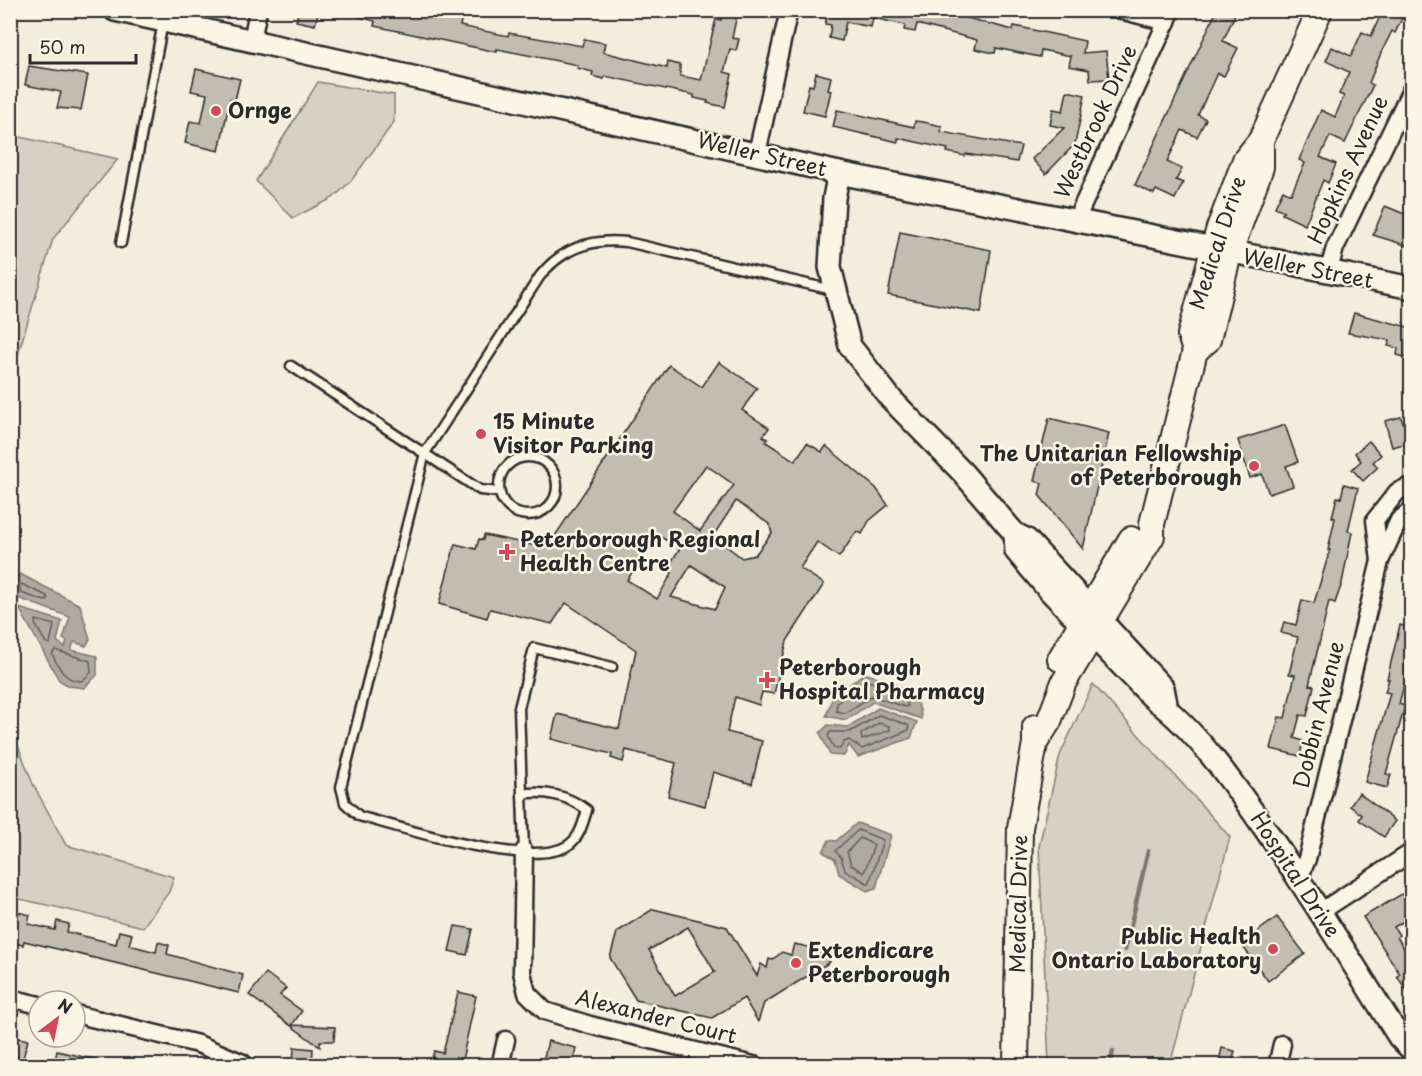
<svg xmlns="http://www.w3.org/2000/svg" width="1422" height="1076" font-family="'Playpen Sans',sans-serif">
	<rect width="100%" height="100%" fill="#f4edde"/>
	<filter id="ink" filterUnits="userSpaceOnUse"><feTurbulence type="fractalNoise" baseFrequency=".0167" numOctaves="2"/><feDisplacementMap in="SourceGraphic" scale="12" xChannelSelector="R" yChannelSelector="G"/><feConvolveMatrix kernelMatrix="1 2 1 2 8 2 1 2 1" color-interpolation-filters="sRGB"/></filter>
	<g filter="url(#ink)">
		<!-- green -->
		<g fill="#d6d1c4" stroke="#807e78" stroke-width="1.5">
			<path d="M318,82L394,95V122L351,181L333,198L293,218L256,181Z"/>
			<path d="M11,135L118,159L53,239L11,377Z"/>
			<path d="M1093,684L1230,837L1170,1065H1049L1039,846L1060,755Z"/>
			<path d="M10,725L33,784L66,845L174,877L169,892L143,927L11,897Z"/>
		</g>
		<!-- water -->
		<g fill="#afaaa0" stroke="#7a7771" stroke-width="1.5">
			<path d="M20,574L80,605L90,639L86,646L74,642L71,650L97,656V675L84,688L69,686L59,680L19,608L62,621L57,641L65,648L67,641L63,639L70,617L15,597L11,583Z"/>
			<path d="M864,673C887,681 921,688 921,719L873,702L846,720L826,716L832,699Z"/>
			<path d="M878,708L917,722L911,738L858,757L849,745L844,756L830,755L820,733L828,725L848,727Z"/>
			<path d="M857,823L891,835L876,888L867,891L839,874L835,859L823,852L829,840L836,841Z"/>
		</g>
		<g fill="none" stroke-linecap="round" stroke-linejoin="round">
			<!-- shore -->
			<g stroke="#605e5a" stroke-width="1.5">
				<path d="M19,583L47,596L48,600L45,601L21,593Z"/>
				<path d="M36,620L54,625L50,644L46,643L35,624Z"/>
				<path d="M55,650L90,661L91,673L82,681C63,680 60,669 52,654Z"/>
				<path d="M865,680L901,692L908,706L905,707L872,696L845,713L836,711L837,703Z"/>
				<path d="M879,715L908,725L909,730L862,749L849,740L844,742L840,749L834,748L828,736L830,732H850Z"/>
				<path d="M879,723L889,726L890,730L862,740L861,734Z"/>
				<path d="M858,830L883,840L869,884L845,870L841,857L835,851Z"/>
				<path d="M860,838L874,845L864,873L851,865L847,852Z"/>
			</g>
			<!-- stream -->
			<g stroke="#7a7771" stroke-width="4.5">
				<path d="M1125,950L1148,851"/>
				<path d="M1110,1066L1113,1051"/>
			</g>
		</g>
		<!-- building -->
		<g fill="#c2bdb1" stroke="#2b2b2b" stroke-width="1.5" fill-rule="evenodd">
			<path d="M299,10H319L315,25L296,21Z"/>
			<path d="M352,10H463L460,26L508,36L509,33L582,46L584,39L605,43L603,52L667,68L668,62L680,65V76L701,80L716,19L721,20L723,10H738L732,38L739,39L736,51L730,49L724,72L732,74L725,107L707,103L708,101L694,98V95L605,76L604,79L592,76L593,72L577,68L578,65L497,49V52L374,26L375,21L351,15Z"/>
			<path d="M828,10H937L1013,30L1014,26L1085,41L1083,53L1106,51L1109,79L1090,80L1089,70L1069,66L1071,56L1041,50L1040,57L996,48L995,53L975,49L977,40L917,24L915,32L904,30L905,25L873,18L871,27L846,22L842,41L829,38L831,25L825,24Z"/>
			<path d="M1217,10H1237L1223,41L1238,48L1224,76L1217,73L1198,115L1206,119L1197,137L1182,130L1167,162L1182,169L1176,180L1183,183L1175,199L1156,190L1154,194L1135,185Z"/>
			<path d="M1383,10H1406L1395,33L1392,31L1381,53L1369,83L1373,85L1345,143L1330,136L1320,157L1336,164L1328,183L1323,180L1305,225L1282,214L1284,211L1275,207L1283,190L1291,194L1305,163L1299,160L1321,110L1335,117L1344,96L1339,94L1349,72L1326,61L1332,47L1351,56L1362,32L1371,36Z"/>
			<path d="M29,66L88,75L81,110L57,108L61,92L25,85Z"/>
			<path d="M196,69L240,79L235,100L230,99L219,151L185,143L190,121L201,123L207,94L191,91Z"/>
			<path d="M816,73L831,77L828,90L831,91L825,116L803,111L809,85L813,86Z"/>
			<path d="M1067,91L1085,95L1075,144L1046,174L1032,159L1064,128L1050,125L1053,109L1063,111Z"/>
			<path d="M837,110L914,127L915,121L923,122L942,126L941,132L1021,146L1017,162L966,154L965,156L947,152L948,149L898,138V142L833,127Z"/>
			<path d="M1385,206L1412,217V247L1373,235Z"/>
			<path d="M900,232L991,250L981,313L888,295Z"/>
			<path d="M1354,313L1412,328V359L1397,355L1398,348L1388,346L1390,340L1348,333Z"/>
			<path d="M719,362L757,388L742,410L769,428L763,436L768,439L766,442L795,461L807,443L822,452L826,446L876,488L888,505L869,521L862,534L857,531L839,557L817,542L800,568L824,584L787,641L774,694L762,692L759,705L735,697L727,732L762,741L752,784L713,772L705,806L668,796L676,763L626,750L623,762L611,758L612,754L551,739L557,714L619,729L636,650L566,603L552,624L490,609L487,618L439,604L455,544L476,549L479,539L483,540L484,535L547,548L669,365L702,387ZM706,465L734,485L700,531L673,511ZM736,501L769,524L772,533L755,555L742,558L713,536ZM657,535L680,548L667,569L672,573L657,599L627,580ZM691,565L725,587L715,609L671,597Z"/>
			<path d="M1401,417L1403,423L1412,421V442L1392,447L1385,421Z"/>
			<path d="M1049,418L1109,433L1083,549L1039,495L1042,483L1034,481Z"/>
			<path d="M1285,425L1298,462L1286,466L1293,486L1269,494L1262,474L1250,478L1238,440Z"/>
			<path d="M1369,441L1381,455L1373,462L1378,467L1363,481L1352,469L1361,461L1355,453Z"/>
			<path d="M1344,484L1358,488L1348,531L1352,532L1342,583L1335,603L1329,601L1321,636L1309,685L1314,686L1307,716L1300,715L1294,738L1303,741L1300,756L1271,749L1279,717L1285,718L1295,675L1289,674L1298,637L1281,633L1284,622L1296,625L1302,600L1314,603L1330,550H1328L1335,518L1332,517L1337,497L1341,498Z"/>
			<path d="M1400,625L1412,628V654L1399,704L1405,706L1386,774L1391,775L1387,788L1365,782L1390,693L1385,692L1389,679H1387Z"/>
			<path d="M1359,793L1395,821L1384,837L1359,820L1362,815L1350,806Z"/>
			<path d="M1412,888V916L1394,927L1399,935L1397,937L1412,961V999L1397,976L1400,974L1363,917Z"/>
			<path d="M653,909L727,927L757,976L761,964L767,968L769,959L772,960L782,952L791,955L794,944L822,950L830,962L764,1003L758,1022L744,998L712,1018L636,1000L610,958L617,932ZM688,927L715,972L675,996L649,950Z"/>
			<path d="M10,910L30,915L28,924L55,930L57,921L69,924L67,932L116,944L119,931L132,934L129,945L156,952L158,942L169,945L167,954L243,975L239,993L24,941L23,945L10,942Z"/>
			<path d="M1277,917L1305,954L1268,981L1241,944Z"/>
			<path d="M455,926L473,929L467,955L449,951Z"/>
			<path d="M266,973L286,988L280,995L302,1011L292,1025L335,1027L334,1041H320V1047L249,995Z"/>
			<path d="M458,992L476,996L461,1065L431,1062L434,1051L443,1053Z"/>
			<path d="M10,1036L28,1040L23,1058L10,1056Z"/>
			<path d="M548,1041L576,1048L572,1065H542Z"/>
			<path d="M294,1047L313,1049L312,1065H293Z"/>
			<path d="M1222,1048L1235,1051L1231,1065H1218Z"/>
			<path d="M57,1051L102,1061L101,1065H54Z"/>
		</g>
		<g fill="none" stroke-linecap="round" stroke-linejoin="round">
			<defs>
				<g id="service">
					<path d="M121,243L163,22"/>
					<path d="M291,366L480,490L499,492"/>
					<circle cx="528" cy="486" r="29"/>
					<path d="M522,794C545,790 569,796 587,810C583,823 580,838 567,846C529,869 403,828 359,816L345,803L341,787L425,453L540,276C562,248 592,238 627,242L833,290"/>
					<path d="M524,851L519,708L534,648L612,667"/>
				</g>
				<g id="minor">
					<path d="M1120,10L1167,22"/>
					<path d="M252,41L258,10"/>
					<path d="M757,153L789,10"/>
					<path d="M1076,220L1172,10"/>
					<path d="M1328,273L1335,248L1412,88"/>
					<path d="M1380,561L1375,520L1397,492L1412,485"/>
					<path d="M524,851L522,972L527,993L545,1011L590,1025L757,1066"/>
					<path d="M1299,879L1307,859L1380,561L1399,520L1412,510"/>
					<path d="M1320,912L1412,852"/>
					<path d="M10,998L39,1005"/>
					<path d="M75,1014L198,1044L243,1063L242,1066"/>
					<path d="M500,1066L506,1040"/>
					<path d="M1277,1066L1282,1044"/>
				</g>
				<g id="tertiary">
					<path d="M115,10L839,173L1412,288"/>
					<path d="M839,173L834,198L830,267L850,346L891,399L963,473L1015,534L1027,540L1163,688L1167,709"/>
					<path d="M1015,534L1016,551L1047,588L1153,698C1198,732 1233,783 1265,829C1312,897 1355,967 1399,1037L1412,1050"/>
				</g>
				<g id="secondary">
					<path d="M1195,351L1208,340L1229,254L1261,167V140"/>
					<path d="M1060,659L1131,539"/>
					<path d="M1035,743L1049,721L1064,682L1152,536V524L1195,351L1190,335L1219,228L1245,160L1261,140L1320,10"/>
					<path d="M1016,1066L1020,828L1035,743V727"/>
				</g>
			</defs>
			<!-- service casing -->
			<use href="#service" stroke="#2b2b2b" stroke-width="13"/>
			<!-- minor casing -->
			<use href="#minor" stroke="#2b2b2b" stroke-width="21"/>
			<!-- tertiary casing -->
			<use href="#tertiary" stroke="#2b2b2b" stroke-width="26"/>
			<!-- secondary casing -->
			<use href="#secondary" stroke="#2b2b2b" stroke-width="28"/>
			<!-- service -->
			<use href="#service" stroke="#fcf5e5" stroke-width="8"/>
			<!-- minor -->
			<use href="#minor" stroke="#fcf5e5" stroke-width="16"/>
			<!-- tertiary -->
			<use href="#tertiary" stroke="#fcf5e5" stroke-width="21"/>
			<!-- secondary -->
			<use href="#secondary" stroke="#fcf5e5" stroke-width="24"/>
		</g>
	</g>
	<!-- markers -->
	<g fill="#d1495b" stroke="#fcf5e5" stroke-width="2">
		<circle cx="216" cy="111" r="6"/>
		<circle cx="481" cy="434" r="6"/>
		<circle cx="1254" cy="466" r="6"/>
		<path d="M504 543h6v6h6v6h-6v6h-6v-6h-6v-6h6z"/>
		<path d="M764 671h6v6h6v6h-6v6h-6v-6h-6v-6h6z"/>
		<circle cx="1273" cy="949" r="6"/>
		<circle cx="796" cy="963" r="6"/>
	</g>
	<g text-anchor="middle" stroke-width="5" stroke-linejoin="round" paint-order="stroke">
		<!-- poi labels -->
		<g font-size="21" font-weight="bold" fill="#2b2b2b" stroke="#fcf5e5" text-anchor="start">
			<text x="228" y="118">Ornge</text>
			<text x="493" y="429">15 Minute<tspan x="493" dy="24">Visitor Parking</tspan></text>
			<text x="1242" y="461" text-anchor="end">The Unitarian Fellowship<tspan x="1242" dy="24">of Peterborough</tspan></text>
			<text x="520" y="547">Peterborough Regional<tspan x="520" dy="24">Health Centre</tspan></text>
			<text x="779" y="675">Peterborough<tspan x="779" dy="24">Hospital Pharmacy</tspan></text>
			<text x="1261" y="944" text-anchor="end">Public Health<tspan x="1261" dy="24">Ontario Laboratory</tspan></text>
			<text x="808" y="958">Extendicare<tspan x="808" dy="24">Peterborough</tspan></text>
		</g>
		<!-- street labels -->
		<g font-size="21" fill="#2b2b2b" stroke="#fcf5e5">
			<text transform="translate(1096 122) rotate(-65)" y="7">Westbrook Drive</text>
			<text transform="translate(762 155) rotate(13)" y="7">Weller Street</text>
			<text transform="translate(1348 170) rotate(-65)" y="7">Hopkins Avenue</text>
			<text transform="translate(1218 243) rotate(-72)" y="7">Medical Drive</text>
			<text transform="translate(1308 269) rotate(11)" y="7">Weller Street</text>
			<text transform="translate(1319 715) rotate(-76)" y="7">Dobbin Avenue</text>
			<text transform="translate(1295 875) rotate(57)" y="7">Hospital Drive</text>
			<text transform="translate(1019 904) rotate(-89)" y="7">Medical Drive</text>
			<text transform="translate(656 1017) rotate(14)" y="7">Alexander Court</text>
		</g>
	</g>
	<!-- margin -->
	<rect width="1422" height="1076" fill="none" stroke="#fcf5e5" stroke-width="36"/>
	<rect x="18" y="18" width="1386" height="1040" fill="none" stroke="#2b2b2b" stroke-width="2" filter="url(#ink)"/>
	<!-- north arrow -->
	<g transform="translate(57 1019) rotate(32)"><circle r="28" fill="#fcf5e5" stroke="#a8a49b" stroke-width="1.5"/>
	<path d="M0-4.5L10 22L0 15L-10 22Z" fill="#d1495b"/>
	<text y="-9" font-size="16" font-weight="bold" text-anchor="middle" fill="#2b2b2b">N</text>
	</g>
	<!-- scale -->
	<path d="M30 54v9h106v-9" fill="none" stroke="#2b2b2b" stroke-width="3"/>
	<text x="39" y="54" font-size="18" fill="#2b2b2b" stroke="#fcf5e5" stroke-width="4.5" paint-order="stroke">50 m</text>
</svg>
